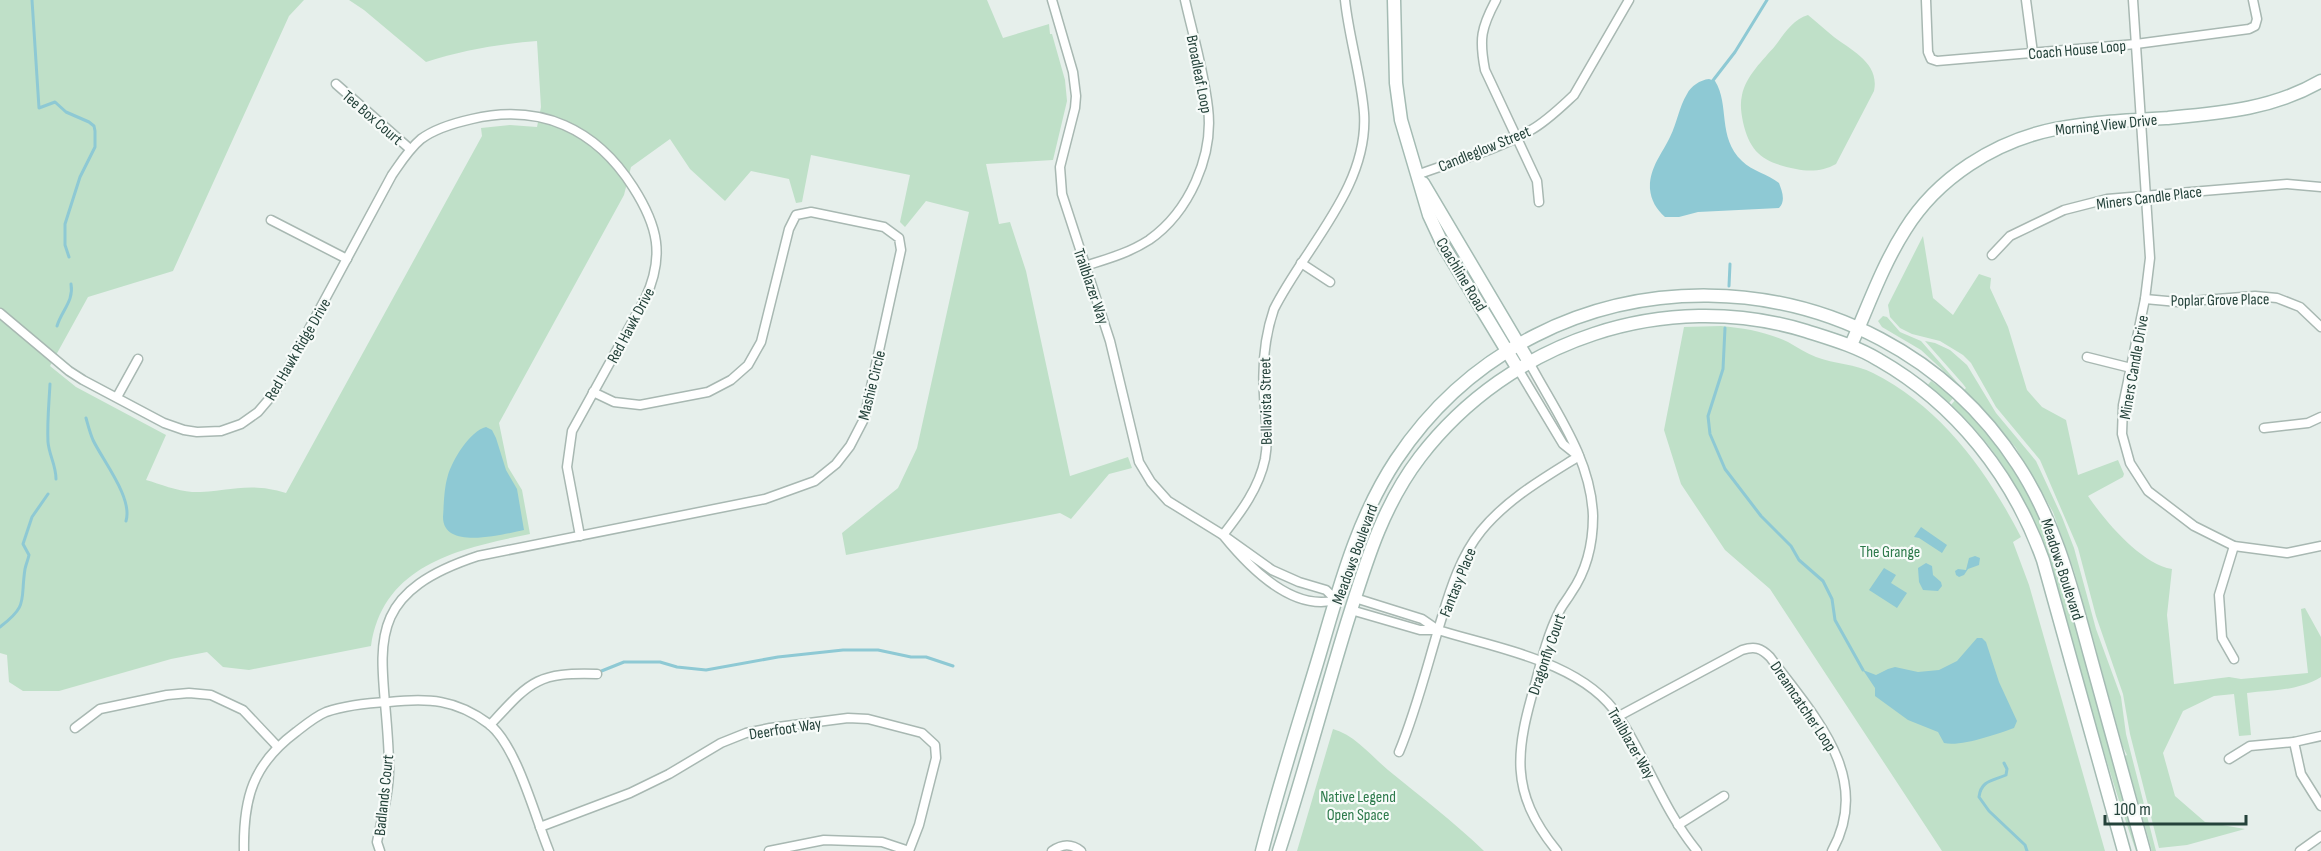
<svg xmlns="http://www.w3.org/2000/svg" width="2321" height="851" font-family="'Sofia Sans Condensed',sans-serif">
	<rect width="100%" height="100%" fill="#e6efeb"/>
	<!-- green -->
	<g fill="#bfe0c8">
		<path d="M0,0H304L289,16L173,271L88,297L50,366L76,387L166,435L146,480C160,484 177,491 192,492C229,492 248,481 286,493L482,136L481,128L510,125L537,127L541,107L537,41C498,44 463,50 426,62L364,10L349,0H987L1003,38L1049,24L1050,34H1052L1065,80L1067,101L1053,160L986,164L999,224L1010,222L1026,271L1070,476L1128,457L1132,468L1109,474L1071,519L1060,513L846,555L842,533L898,488L917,448L969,212L926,201L905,227L900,222L910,175L811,155L802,202L796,203L789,179L751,171L725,201L690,169L670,139L631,167L624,195L499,423L508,467L522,490L530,534C462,548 383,563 371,646L249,670L223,667L207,652L171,659L59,691H23L9,682L7,655L0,653Z"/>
		<path d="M1808,15C1817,22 1825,30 1834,37C1851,50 1880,63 1874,91L1836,164C1824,171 1810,172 1796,169C1765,163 1750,154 1743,122C1741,112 1740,104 1742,95C1746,76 1763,60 1775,46C1784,34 1793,19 1808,15Z"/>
		<path d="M1923,236L1933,298L1953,315L1979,274L1991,278L1990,288L2008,327L2027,390L2042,407L2066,420L2078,475L2118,460L2124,474L2123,477L2088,496C2105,521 2141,564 2172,569L2167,615L2174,684L2229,677L2241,679L2308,673L2301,609L2305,608L2321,637V677C2298,691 2272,690 2247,693L2251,735L2239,736L2234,694L2214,696L2183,711L2163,753L2175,796L2205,822L2245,829L2187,845L2159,848L2130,734L2123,694L2096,616L2078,548L2040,460L1996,407L1971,363L1963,355L1940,341L1912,334L1900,328L1890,317L1888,305Z"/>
		<path d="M1883,316L1887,317L1900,332L1921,341L1962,388L1921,350L1882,327L1878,321Z"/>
		<path d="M1721,326C1744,328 1767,332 1788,342C1797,347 1806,353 1816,357C1834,364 1856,364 1873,373C1941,407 1987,471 2021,537L2013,542L2029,585L2105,851H1942L1770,589L1725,550L1681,484L1664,430L1684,327Z"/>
		<path d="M1925,341L1935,343L1950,350L1967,365L1996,413L2036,461L2062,517L2074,548L2096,629L2121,697L2126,734L2156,851H2152L2125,756L2127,755L2123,747L2074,571L2053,512L2016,448L1995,422L1964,390L1966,388L1963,384Z"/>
		<path d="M1931,381L1954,397L1949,403L1927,386Z"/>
		<path d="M1956,399L2016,468L2054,546L2140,851H2136C2114,789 2096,726 2079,663C2050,561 2032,480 1951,405Z"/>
		<path d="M1333,729C1355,735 1371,756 1388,770C1421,797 1454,822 1484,851H1297Z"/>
	</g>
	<!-- water -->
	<g fill="#8ec9d4">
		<path d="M1709,79L1715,81C1730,105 1717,137 1742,161C1752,171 1768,174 1779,183C1782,191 1786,201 1779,208L1698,212L1679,217H1665C1656,209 1651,200 1650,189C1649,168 1662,154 1670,137C1677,123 1679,107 1687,94C1691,86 1700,80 1709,79Z"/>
		<path d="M486,427L492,430L496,438L506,470L517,489L524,530C504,534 443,551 443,517C444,503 444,488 448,475C453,459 470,431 486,427Z"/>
		<path d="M1921,527L1947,545L1942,553L1919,538L1914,537Z"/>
		<path d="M1975,556L1980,558L1979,565L1968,569L1964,575L1959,577L1956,575L1955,571L1958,569L1966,570L1969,558Z"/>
		<path d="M1926,563L1932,566L1933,575L1941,582L1942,586L1938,591L1923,590L1919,582L1918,568Z"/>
		<path d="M1884,568L1896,575L1891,583L1907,593L1897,608L1869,590Z"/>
		<path d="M1977,638H1982L1986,642L1999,682L2017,721L2014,728C1997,734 1961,747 1944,743L1938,732L1908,720L1875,696V688L1863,670L1876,675L1888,669L1895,667L1918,672L1939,670L1957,661Z"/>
	</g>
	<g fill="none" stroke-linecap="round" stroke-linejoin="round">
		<!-- stream -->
		<g stroke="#8ec9d4" stroke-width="3">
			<path d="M32,0L39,108L55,102L66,112L89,122L94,126L95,131V147L80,177L65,224V245L69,257"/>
			<path d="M1711,83L1735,52L1767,0"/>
			<path d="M1729,286L1730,264"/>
			<path d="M57,326C62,310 74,301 71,284"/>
			<path d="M1725,328L1723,369L1708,416L1710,434L1725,469L1761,516L1791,546L1799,560L1823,581L1832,599L1835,620L1863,670"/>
			<path d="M50,384C49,404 47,421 48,442C49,455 56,465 56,479"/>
			<path d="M86,418C88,425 90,433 93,440C103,461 133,498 126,521"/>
			<path d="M0,627C29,605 20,601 25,569C26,564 28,560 29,555L23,544L32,517L48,494"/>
			<path d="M599,672L624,662H660L677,667L706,670L778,657L843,650H878L911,657H926L953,666"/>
			<path d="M2004,763L2007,769L2006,775C1993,781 1981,780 1979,797L1989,811L2025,845L2027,851"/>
		</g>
		<defs>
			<g id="street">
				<path d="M1052,0L1073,72L1076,96L1075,108L1060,167L1062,194L1110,341L1139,462L1151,482L1168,501L1223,535L1272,570L1299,582L1326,590L1336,600C1292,612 1248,566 1223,535"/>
				<path d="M1496,0C1481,28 1479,39 1485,70L1537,181L1539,202"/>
				<path d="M1926,0L1928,52L1931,59L1937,61L2136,44L2249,29L2255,26L2257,19L2253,0"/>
				<path d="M2026,0L2033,53"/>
				<path d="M2133,0L2150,258L2145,299L2123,405L2122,434L2130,463L2148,491L2194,526L2234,546L2287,553L2321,546"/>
				<path d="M336,84L410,149"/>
				<path d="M1417,175C1451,162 1501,149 1531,130C1547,121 1561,107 1574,95L1629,0"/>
				<path d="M271,220L347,259"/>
				<path d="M1992,255L2010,236L2064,210L2107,199L2287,184L2321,187"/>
				<path d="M1301,263L1330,282"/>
				<path d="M1085,266C1107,259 1129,253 1149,240C1189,212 1214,156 1208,108C1204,72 1193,35 1185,0"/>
				<path d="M2145,299L2178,302L2255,296L2277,298L2300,307L2321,327"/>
				<path d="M0,313L69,371L83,380L164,423L184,430L197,432L221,431L241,424L258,412L275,392L392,175C401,162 409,149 421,139C436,128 454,123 472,119C541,103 596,129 633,187C658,226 665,256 645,299L572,431L567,467L580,536"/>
				<path d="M2087,357L2131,368"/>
				<path d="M1529,362C1555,411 1591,458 1593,516C1593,544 1587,570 1571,593C1567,600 1562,605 1559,612C1548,634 1542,658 1536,681C1516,750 1508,791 1557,851"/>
				<path d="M1518,369L1563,444L1578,456"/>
				<path d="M117,397L138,359"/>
				<path d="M2264,428L2308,423L2321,417"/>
				<path d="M1223,535C1241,512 1259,488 1265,459C1269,437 1265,417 1264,395C1262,365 1264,338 1274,309C1305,247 1369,187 1364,113C1361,75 1349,38 1345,0"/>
				<path d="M2234,546L2219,595L2222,638L2234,659"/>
				<path d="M1355,598L1422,619L1438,630C1496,648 1584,662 1619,717C1647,760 1664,811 1697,851"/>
				<path d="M1351,610L1420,630H1438"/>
				<path d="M1619,716L1742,650C1755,646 1761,648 1770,657C1812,714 1874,776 1832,851"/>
				<path d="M490,725C530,682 536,672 597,674"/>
				<path d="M75,728L100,709L167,695L189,693L211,695L243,710L277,746"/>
				<path d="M2294,742L2301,774L2321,806"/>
				<path d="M1399,752C1417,709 1428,662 1442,617C1451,587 1461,556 1481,531C1508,498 1544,478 1579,456"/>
				<path d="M2229,759L2250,746L2294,742L2321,736"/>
				<path d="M1678,825L1724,796"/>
				<path d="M540,827L630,793L669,774L721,743L746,733L770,728L848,718L868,719L922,733L935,745L936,758L919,825L909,851"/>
				<path d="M244,851C243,798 253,764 296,732C305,725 316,716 326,712C346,705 368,703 389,702C428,698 456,699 489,724C517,746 535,817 549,851"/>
				<path d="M380,851L377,842C382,817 390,789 389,764C387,657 350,598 478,556L765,499L815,481L836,464L850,446L864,419L901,250L899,238L884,227L811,212L796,215L789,229L761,342L748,365L731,380L708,392L640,405L614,402L593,392"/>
				<path d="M769,851L824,840L882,842L909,851"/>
				<path d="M1052,851C1062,844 1071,843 1081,851"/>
				<path d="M2300,851L2321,836"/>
			</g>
			<g id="secondary">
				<path d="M1394,0L1396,83L1401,120L1429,215L1443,245L1518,369"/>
				<path d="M1423,183L1529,362"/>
				<path d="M1851,345C1868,307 1882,266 1905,230C1937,178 1995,141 2055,129C2092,122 2131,120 2168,118C2222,113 2273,109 2321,81"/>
				<path d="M1262,851C1278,788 1298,726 1317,663C1338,593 1355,522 1396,460C1544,237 1874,243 2018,465C2056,523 2072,589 2090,655C2108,720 2126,786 2144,851"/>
				<path d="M1279,851C1303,777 1323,701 1346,626C1365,566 1381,508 1420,457C1510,340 1665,288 1806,331C1831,339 1856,346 1879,360C1956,404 2013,476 2043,560L2124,851"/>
			</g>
		</defs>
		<!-- street casing -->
		<use href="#street" stroke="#a8b8b2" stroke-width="11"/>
		<!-- secondary casing -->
		<use href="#secondary" stroke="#a4bbb3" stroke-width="15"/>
		<!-- street -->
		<use href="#street" stroke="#fff" stroke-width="8"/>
		<!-- secondary -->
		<use href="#secondary" stroke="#fff" stroke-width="12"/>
	</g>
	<g text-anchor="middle" stroke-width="4.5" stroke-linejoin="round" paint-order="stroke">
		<!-- street labels -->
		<g font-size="16" fill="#24423a" stroke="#f7fbf9">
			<text transform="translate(2077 49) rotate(-5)" y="6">Coach House Loop</text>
			<text transform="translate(1200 74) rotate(79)" y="6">Broadleaf Loop</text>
			<text transform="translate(373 117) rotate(41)" y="6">Tee Box Court</text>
			<text transform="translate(2106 124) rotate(-6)" y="6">Morning View Drive</text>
			<text transform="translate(1484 148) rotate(-22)" y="6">Candleglow Street</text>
			<text transform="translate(2149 197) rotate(-7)" y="6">Miners Candle Place</text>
			<text transform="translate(1462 274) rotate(59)" y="6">Coachline Road</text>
			<text transform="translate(1092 286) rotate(71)" y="6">Trailblazer Way</text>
			<text transform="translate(2220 299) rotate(-1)" y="6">Poplar Grove Place</text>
			<text transform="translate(630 325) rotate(-62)" y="6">Red Hawk Drive</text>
			<text transform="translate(297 349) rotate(-60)" y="6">Red Hawk Ridge Drive</text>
			<text transform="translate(2133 367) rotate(-80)" y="6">Miners Candle Drive</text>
			<text transform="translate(871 385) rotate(-76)" y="6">Mashie Circle</text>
			<text transform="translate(1265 401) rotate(-91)" y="6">Bellavista Street</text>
			<text transform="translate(1354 554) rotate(-70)" y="6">Meadows Boulevard</text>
			<text transform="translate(2063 569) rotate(72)" y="6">Meadows Boulevard</text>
			<text transform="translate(1457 582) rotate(-68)" y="6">Fantasy Place</text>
			<text transform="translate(1546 654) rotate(-71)" y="6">Dragonfly Court</text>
			<text transform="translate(1804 706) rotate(56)" y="6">Dreamcatcher Loop</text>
			<text transform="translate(785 728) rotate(-9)" y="6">Deerfoot Way</text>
			<text transform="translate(1632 743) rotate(60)" y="6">Trailblazer Way</text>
			<text transform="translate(383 795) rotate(-84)" y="6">Badlands Court</text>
		</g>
		<!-- park labels -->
		<g font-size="16" fill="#2d7a4b" stroke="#f7fbf9">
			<text x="1890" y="557">The Grange</text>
			<text x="1358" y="802">Native Legend<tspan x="1358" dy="18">Open Space</tspan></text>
		</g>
	</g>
	<!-- scale -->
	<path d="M2105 815v9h141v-9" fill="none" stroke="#24423a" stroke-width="3"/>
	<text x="2114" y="815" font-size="18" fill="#24423a" stroke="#f7fbf9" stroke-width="4.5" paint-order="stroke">100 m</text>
</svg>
